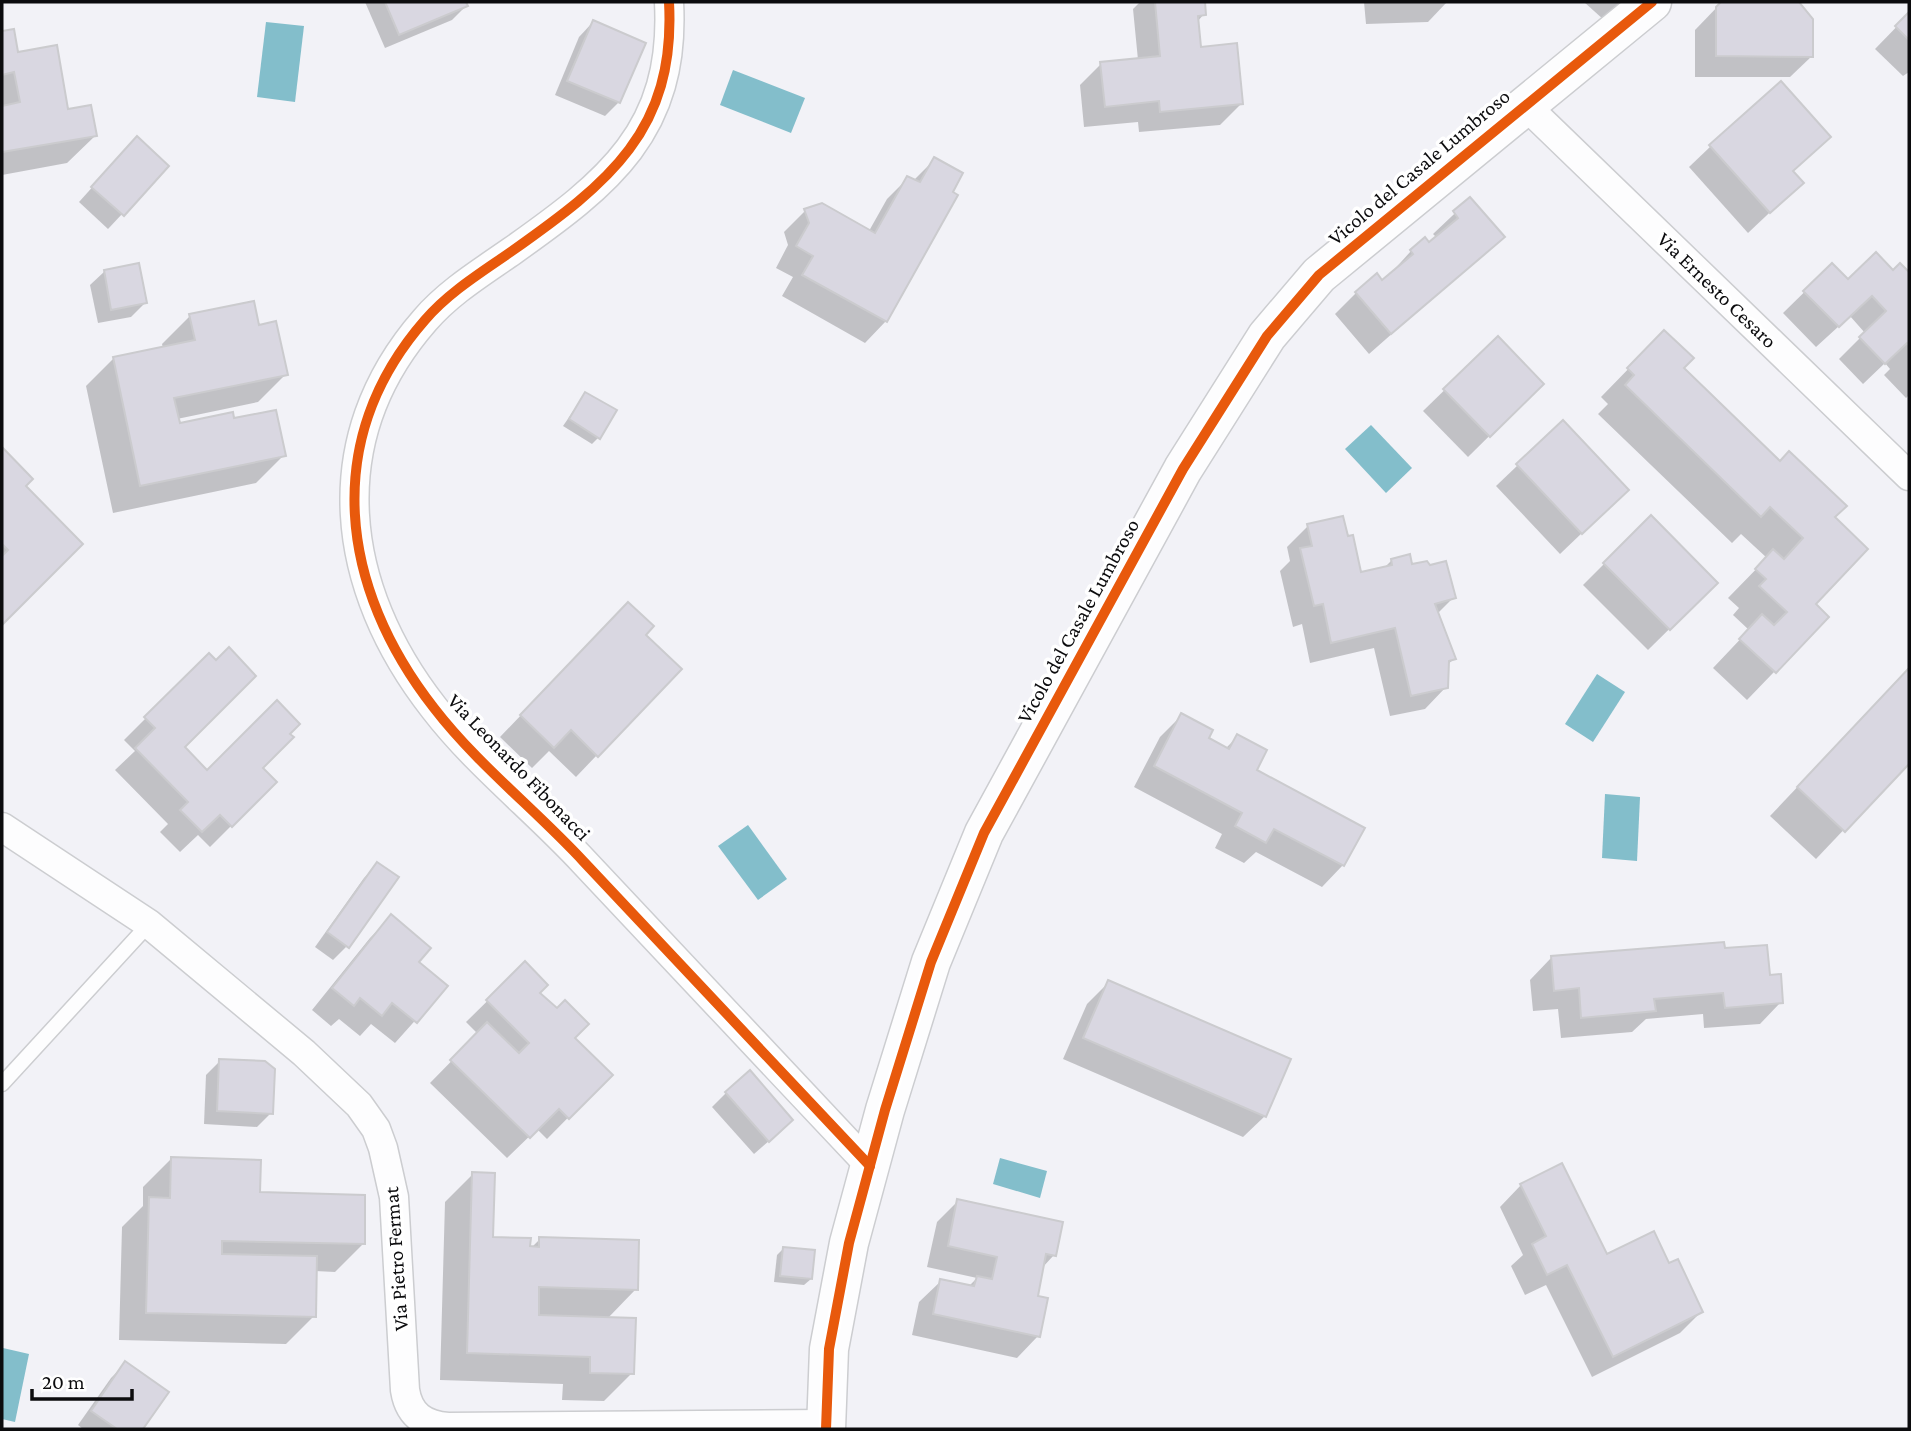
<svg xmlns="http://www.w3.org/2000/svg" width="1911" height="1431" font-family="'Crimson Pro',serif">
	<rect width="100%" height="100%" fill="#f2f2f7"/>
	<!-- water -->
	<g fill="#83becb">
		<path d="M266,22L304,26L295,102L257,97Z"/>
		<path d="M733,70L805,98L791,133L720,105Z"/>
		<path d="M1371,425L1412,468L1386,493L1345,449Z"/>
		<path d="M1597,674L1625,692L1593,742L1565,724Z"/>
		<path d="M1605,794L1640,797L1637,861L1602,858Z"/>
		<path d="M748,825L787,879L758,900L718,846Z"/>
		<path d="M1000,1158L1047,1171L1040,1198L993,1184Z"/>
		<path d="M3,1348L29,1354L15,1422L2,1419Z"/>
	</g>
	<!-- shadow -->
	<g fill="#0003">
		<path d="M365,2H464L466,6L452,20L385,48Z"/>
		<path d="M1140,2H1203L1204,14L1197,22L1200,49L1242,103L1220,125L1139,132L1138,122L1084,127L1080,85L1101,64L1138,60L1133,9Z"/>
		<path d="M1364,2H1447L1428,22L1366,24Z"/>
		<path d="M1584,2H1622L1604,20Z"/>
		<path d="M1722,2H1797L1812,20V56L1790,77H1695V30Z"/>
		<path d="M1909,14V72L1903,76L1875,49Z"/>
		<path d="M593,22L619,102L605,116L555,95L579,37Z"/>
		<path d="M13,31L16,54L66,111L95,136L67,163L2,175V33Z"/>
		<path d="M1711,146L1801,183L1748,233L1689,167Z"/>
		<path d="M123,153L167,166L108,229L79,202Z"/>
		<path d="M934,160L886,321L865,343L782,296L793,277L776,268L788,245L784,232L805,211L869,231L887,199L908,178L913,181Z"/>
		<path d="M1470,199L1502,237L1369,354L1335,314L1356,293L1382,283L1411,251L1437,238L1433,234Z"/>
		<path d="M1832,265L1848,282L1893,272L1900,265L1909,275V395L1906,398L1884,375L1890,369L1885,363L1863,384L1839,359L1865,333L1850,316L1816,347L1783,313Z"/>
		<path d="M105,271L145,303L131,317L98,323L90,285Z"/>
		<path d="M190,316L258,327L286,374L258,402L177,419L178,425L233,420L284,455L256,483L113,513L86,386L114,358L163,348L162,344Z"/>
		<path d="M1498,338L1542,384L1468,457L1423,411Z"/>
		<path d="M1637,360L1682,368L1833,518L1813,604L1827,617L1747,700L1713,668L1749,630L1733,615L1739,608L1728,598L1767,558L1741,534L1732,543L1598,414L1608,404L1601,397Z"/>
		<path d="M585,394L598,438L592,444L563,426Z"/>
		<path d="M2,450L31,479L24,486L80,544L2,623Z"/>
		<path d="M1518,465L1605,511L1560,554L1496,486Z"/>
		<path d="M1651,517L1716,583L1648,650L1583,585Z"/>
		<path d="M1308,526L1360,575L1383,569L1391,561L1411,567L1454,597L1437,614L1454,659L1447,665L1446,687L1425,709L1390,716L1374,648L1310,663L1302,624L1293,627L1280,571L1290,561L1287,547Z"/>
		<path d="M607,625L644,635L597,755L576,777L549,751L532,768L500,737Z"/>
		<path d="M209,655L182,747L207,772L261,768L275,782L210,847L198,835L180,852L160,832L168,824L115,770L135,751L124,740Z"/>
		<path d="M1909,669V761L1816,859L1770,816Z"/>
		<path d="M1181,716L1206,739L1225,749L1238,736L1255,771L1343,865L1322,887L1256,852L1244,863L1215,848L1222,834L1134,787L1160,737Z"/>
		<path d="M378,864L347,946L333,960L315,947L364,878Z"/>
		<path d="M391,917L417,962L446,986L395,1043L371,1024L360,1036L339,1019L331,1026L312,1010L370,938Z"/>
		<path d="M1551,958L1768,977L1781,1002L1760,1024L1704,1028L1703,1014L1646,1019L1632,1032L1561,1038L1558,1009L1533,1011L1530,980Z"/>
		<path d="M525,964L538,993L572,1038L610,1075L547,1139L537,1129L507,1158L430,1083L478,1034L466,1022Z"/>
		<path d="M1108,983L1265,1116L1243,1137L1063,1059L1087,1004Z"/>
		<path d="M220,1061L271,1113L257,1127L204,1124L206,1075Z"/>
		<path d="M726,1093L777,1134L754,1154L712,1107Z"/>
		<path d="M171,1159L258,1193L363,1244L335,1272L315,1271L314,1316L286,1344L119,1340L122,1227L143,1206V1187Z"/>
		<path d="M473,1174L491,1239L529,1250L540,1239L636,1289L607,1319L632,1373L604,1401L562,1400L563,1384L440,1380L445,1202Z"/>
		<path d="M1521,1185L1606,1256L1669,1266L1701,1312L1680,1333L1592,1377L1546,1285L1525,1295L1511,1266L1523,1255L1500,1207Z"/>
		<path d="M958,1201L1054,1255L1042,1268L1036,1297L1038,1336L1017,1358L912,1335L919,1302L941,1281L968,1287L977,1278L927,1267L937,1222Z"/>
		<path d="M784,1248L811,1279L804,1285L774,1282L777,1255Z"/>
		<path d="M125,1364L166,1393L141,1429H83L78,1425L111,1378Z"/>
	</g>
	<!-- building -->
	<g fill="#d9d7e1" stroke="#cbcbce" stroke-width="2">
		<path d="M385,2H466L468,6L399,35Z"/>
		<path d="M1155,2H1205L1206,15L1198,16L1201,47L1237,43L1243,104L1160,112L1159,101L1105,107L1100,62L1160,56Z"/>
		<path d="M1721,2H1799L1813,19V57L1716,56V7Z"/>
		<path d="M1909,12V40L1895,26Z"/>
		<path d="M593,20L646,43L620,103L567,81Z"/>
		<path d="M14,29L18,52L57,45L68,109L91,105L97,136L2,152V106L20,102L14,72L2,75V31Z"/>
		<path d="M1781,81L1831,137L1793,171L1804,183L1770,213L1709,145Z"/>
		<path d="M137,136L169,166L124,216L91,187Z"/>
		<path d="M934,157L963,173L953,192L958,195L887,322L802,275L813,256L796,246L809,223L804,209L822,203L875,233L907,176L920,182Z"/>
		<path d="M1470,197L1505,237L1391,334L1355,292L1377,273L1382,280L1413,254L1410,250L1425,237L1429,242L1458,218L1453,211Z"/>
		<path d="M1876,252L1893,270L1900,263L1909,272V346L1907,343L1885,364L1859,337L1886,311L1872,296L1839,327L1803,291L1832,263L1848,279Z"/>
		<path d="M139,263L147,303L111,310L104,270Z"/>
		<path d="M254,301L259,325L276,321L288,375L174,398L180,423L233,412L234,418L276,410L286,456L140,486L113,357L195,340L189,314Z"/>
		<path d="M1664,330L1694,358L1684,368L1780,461L1789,451L1847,506L1835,517L1868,549L1816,604L1829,617L1776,673L1739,639L1762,614L1774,625L1787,612L1759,586L1766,579L1755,569L1773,549L1784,559L1803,538L1770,507L1761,517L1625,385L1634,375L1627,368Z"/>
		<path d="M1498,336L1544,384L1490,437L1443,389Z"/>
		<path d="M585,392L617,410L600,439L569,419Z"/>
		<path d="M1563,420L1629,490L1582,534L1516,464Z"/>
		<path d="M2,447L33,479L26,486L83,544L2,625V556L8,550L2,544Z"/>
		<path d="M1651,515L1718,583L1670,630L1603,563Z"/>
		<path d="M1343,516L1348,536L1353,535L1361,572L1392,565L1391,559L1410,554L1412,564L1427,561L1430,565L1446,561L1456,598L1435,604L1456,659L1449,661L1448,688L1411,696L1395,628L1331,643L1323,604L1314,606L1300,548L1312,546L1307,524Z"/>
		<path d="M628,602L654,626L646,635L682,669L598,757L571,730L554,748L520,715Z"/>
		<path d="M229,647L256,676L185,747L207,770L277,700L300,724L290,734L294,737L263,768L277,782L232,827L220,815L202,832L180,810L188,802L135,748L155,728L144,717L209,653L216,660Z"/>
		<path d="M1909,668V764L1845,832L1797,787Z"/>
		<path d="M1181,713L1213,730L1209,738L1229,749L1237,734L1267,750L1257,770L1365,828L1344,866L1274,829L1266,843L1235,826L1242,813L1154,766Z"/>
		<path d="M377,862L399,877L349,948L327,932Z"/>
		<path d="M391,914L431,948L419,962L448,986L417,1023L392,1003L382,1016L360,998L354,1006L332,988Z"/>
		<path d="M1724,942L1725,948L1767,945L1770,975L1781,974L1783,1003L1725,1008L1723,993L1654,999L1656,1011L1581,1018L1579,988L1554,991L1551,956Z"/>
		<path d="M525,961L548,985L540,993L557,1008L565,1000L589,1024L575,1038L613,1075L569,1119L559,1109L530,1138L450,1060L487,1022L519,1053L529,1043L486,1000Z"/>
		<path d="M1108,980L1291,1059L1266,1117L1083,1038Z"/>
		<path d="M219,1059L265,1061L275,1069L273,1114L217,1111Z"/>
		<path d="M750,1070L793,1120L769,1142L725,1092Z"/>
		<path d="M171,1157L261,1160L260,1192L365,1195V1244L222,1241V1254L317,1256L316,1317L146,1313L149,1197L170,1198Z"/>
		<path d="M1562,1163L1607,1254L1654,1231L1669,1263L1678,1259L1703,1312L1613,1357L1567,1265L1547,1275L1532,1244L1546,1236L1520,1184Z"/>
		<path d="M472,1172L495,1173L493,1237L531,1238L530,1246L539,1247V1237L639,1240L638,1290L539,1287V1315L636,1318L634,1374L590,1373V1357L467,1353Z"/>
		<path d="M957,1199L1063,1222L1056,1256L1046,1254L1038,1296L1048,1298L1040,1337L933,1314L940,1279L974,1286L977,1276L992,1279L997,1257L948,1246Z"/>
		<path d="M783,1247L815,1250L812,1279L780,1276Z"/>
		<path d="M125,1361L169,1392L143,1429H117L91,1411Z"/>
	</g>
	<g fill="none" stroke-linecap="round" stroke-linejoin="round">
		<defs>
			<path id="lane" d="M2,1084L149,924"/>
			<g id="street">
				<path d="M669,2C676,131 608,183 512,251C482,272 449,292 425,320C320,440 340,588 434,708C477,764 536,810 584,862C679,964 775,1064 870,1166"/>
				<path d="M1524,104L1909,476"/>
				<path d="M2,827L149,924L304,1053L359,1105L376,1129L383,1148L394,1197L405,1390C409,1415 424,1425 448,1427L826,1424"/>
			</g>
			<path id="secondary" d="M826,1429L829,1349L849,1243L885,1110L931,962L984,833L1183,469L1267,336L1319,275L1652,2"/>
		</defs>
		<!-- lane casing -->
		<use href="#lane" stroke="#cccdd0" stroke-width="17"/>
		<!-- street casing -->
		<use href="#street" stroke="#cccdd0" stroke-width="31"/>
		<!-- secondary casing -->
		<use href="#secondary" stroke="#cccdd0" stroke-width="41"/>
		<!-- lane -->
		<use href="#lane" stroke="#fdfdfe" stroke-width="14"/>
		<!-- street -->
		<use href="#street" stroke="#fdfdfe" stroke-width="28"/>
		<!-- secondary -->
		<use href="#secondary" stroke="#fdfdfe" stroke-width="38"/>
		<defs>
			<g id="cycleway">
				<path d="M669,2C676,131 608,183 512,251C482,272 449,292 425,320C320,440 340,588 434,708C477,764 536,810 584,862C679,964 775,1064 870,1166"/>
				<path d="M826,1429L829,1349L849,1243L885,1110L931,962L984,833L1183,469L1267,336L1319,275L1652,2"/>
			</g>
		</defs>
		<!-- cycleway casing -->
		<use href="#cycleway" stroke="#fff" stroke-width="15"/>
		<!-- cycleway -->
		<use href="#cycleway" stroke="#e8590c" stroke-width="10"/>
	</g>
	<g text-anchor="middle" stroke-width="7" stroke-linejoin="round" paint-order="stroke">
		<!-- street labels -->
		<g font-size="21" fill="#0c0c0e" stroke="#fff">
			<text transform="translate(1419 167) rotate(-40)" y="7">Vicolo del Casale Lumbroso</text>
			<text transform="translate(1717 290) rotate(44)" y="7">Via Ernesto Cesaro</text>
			<text transform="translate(1078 621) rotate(-61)" y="7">Vicolo del Casale Lumbroso</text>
			<text transform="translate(519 767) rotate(46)" y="7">Via Leonardo Fibonacci</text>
			<text transform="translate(396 1259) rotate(-94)" y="7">Via Pietro Fermat</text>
		</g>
	</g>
	<!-- border -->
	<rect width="1911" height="1431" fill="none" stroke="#0c0c0e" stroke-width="7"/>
	<!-- scale -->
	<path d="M32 1389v10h100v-10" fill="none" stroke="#0c0c0e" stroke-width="3.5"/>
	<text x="42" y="1389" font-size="21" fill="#0c0c0e" stroke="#ffffff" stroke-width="5" paint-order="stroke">20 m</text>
</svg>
